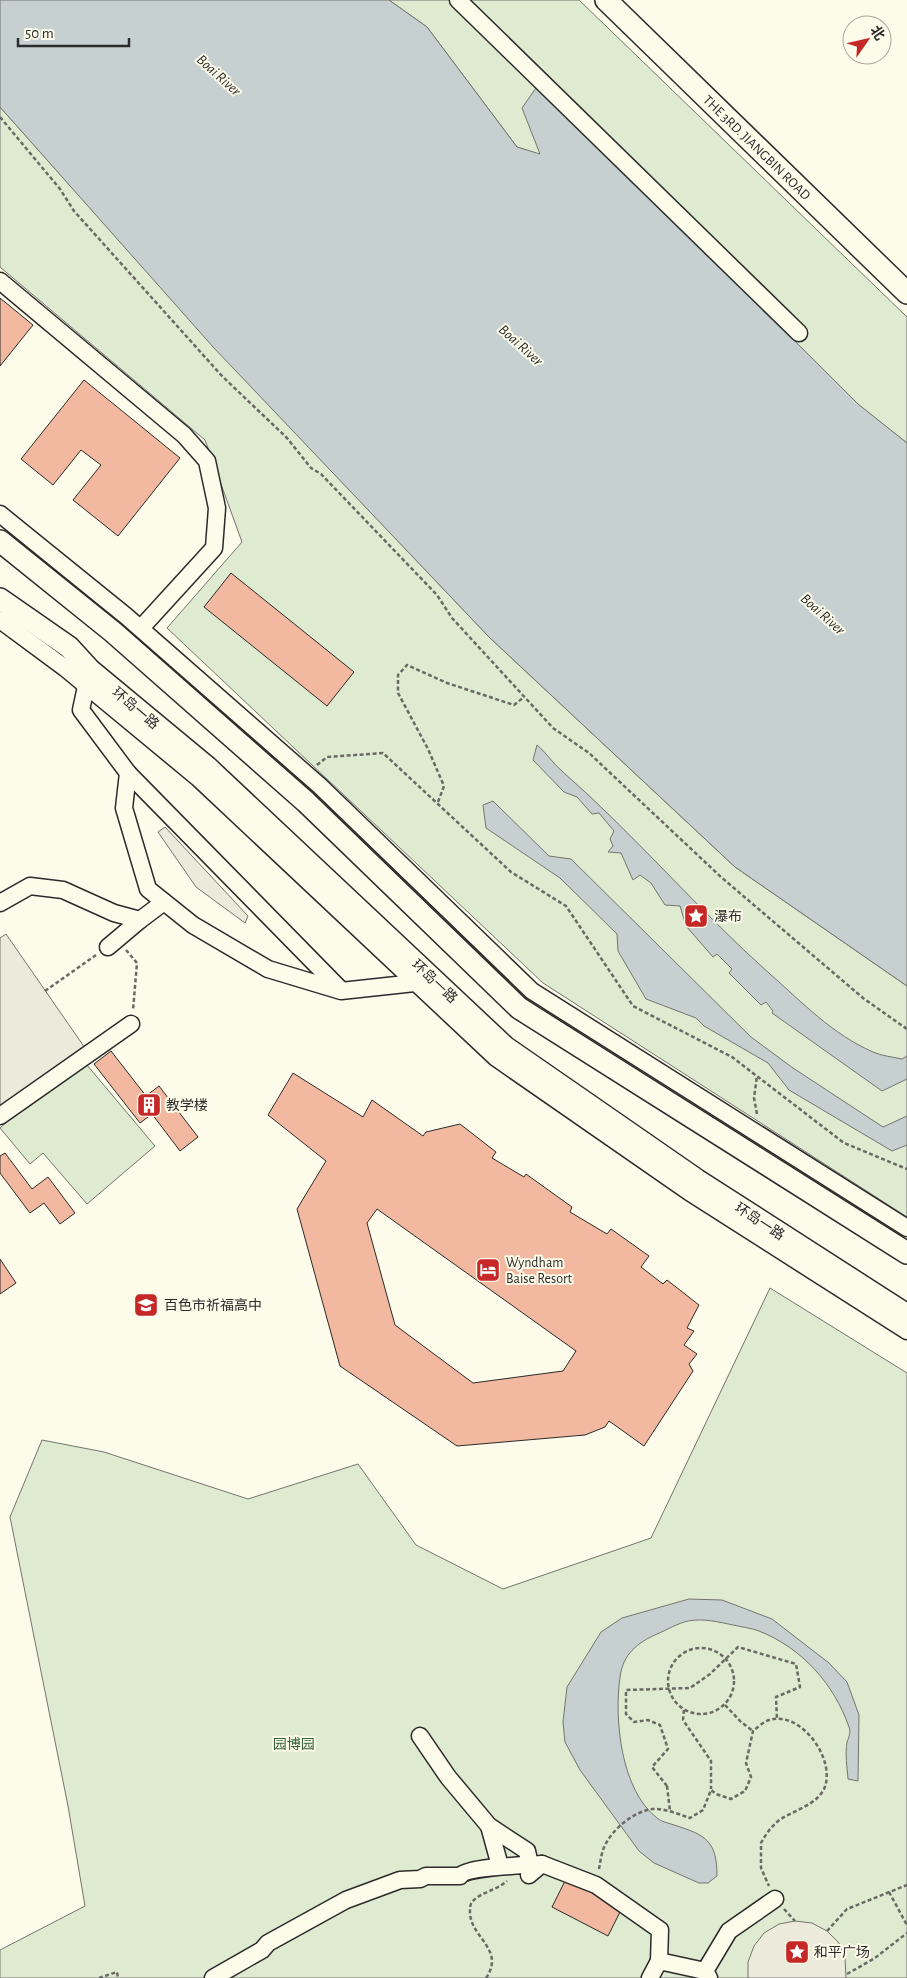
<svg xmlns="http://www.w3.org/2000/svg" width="907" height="1978" font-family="'Alegreya Sans','Noto Sans SC',sans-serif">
	<rect width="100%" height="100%" fill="#fdfbea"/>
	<!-- green -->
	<g fill="#deebd1" stroke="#74746e">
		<path d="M389,0H579L907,317V443L541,155L517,147L427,27Z"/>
		<path d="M0,107L215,348L489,637L735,867L907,986V1217L543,983L167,628L242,542L205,440L0,267Z"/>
		<path d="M81,1058L155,1146L87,1204L43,1153L30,1164L0,1128Z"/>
		<path d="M770,1288L907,1373V1978H0V1950L85,1906L68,1806L10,1517L42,1440L104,1452L248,1499L358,1464L416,1545L503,1589L651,1538Z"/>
	</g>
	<!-- parking -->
	<g fill="#eceadb" stroke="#74746e">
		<path d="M165,827L248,916L245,923L196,887L158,832Z"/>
		<path d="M6,934L85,1048L0,1106V938Z"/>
		<path d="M795,1921L812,1923L827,1931L839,1943L845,1958L846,1978H748V1962L754,1946L764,1933L779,1924Z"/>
	</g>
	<!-- water -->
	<g fill="#c7d0d0" stroke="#74746e">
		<path d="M0,0H389L427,27L517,147L540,154L522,108L538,85L858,404L907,443V986L735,867L489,637L214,348L0,107Z"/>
		<path d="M537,745C547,753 553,764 563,772C636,836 698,910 770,974C803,1003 832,1034 873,1052C882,1056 893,1057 902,1059L907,1056V1079L882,1091L772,1013L773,1011L766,1002L761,1005L729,973L732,969L717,954L713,957L686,926L680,906L665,905L651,883L640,875L633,880L621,853L608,852L613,846L610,839L614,831L599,813L592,814L577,797L564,792L533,760Z"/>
		<path d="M493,801L549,856L571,859L751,1037L793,1068L883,1127L907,1116V1145L892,1151L789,1090L768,1063L704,1026L696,1018L646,999L618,951L617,934L560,878L486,828L483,805Z"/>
		<path d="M689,1599L722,1600L772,1619L829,1663L847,1682L859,1715L858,1781L848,1779C847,1767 845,1754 847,1742C849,1737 851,1732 849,1727C834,1684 802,1648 759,1631C751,1628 742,1627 733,1625C719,1622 703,1618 688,1621C678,1623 667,1630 657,1634C637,1643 623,1654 620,1677C614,1720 621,1790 657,1818C661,1822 669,1823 674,1825C706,1835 717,1841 717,1876L708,1883H699L654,1863L639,1851L580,1770L565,1742L563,1722L567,1687L601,1632L622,1618Z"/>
	</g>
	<!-- building -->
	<g fill="#f2b8a0" stroke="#2b2b2b" fill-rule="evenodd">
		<path d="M0,298L33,325L0,366Z"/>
		<path d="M84,380L180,458L118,536L73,500L101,465L81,450L53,485L21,459Z"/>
		<path d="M231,573L354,672L327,706L204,607Z"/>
		<path d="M111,1051L146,1096L159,1086L198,1137L180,1151L152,1114L140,1123L94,1064Z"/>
		<path d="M293,1073L363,1117L372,1100L423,1136L426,1132L460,1124L496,1152L492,1158L524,1177L526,1174L572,1207L570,1212L607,1234L611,1229L649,1256L641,1267L663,1284L667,1280L699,1305L687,1328L694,1331L684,1345L697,1354L689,1364L693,1371L644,1446L609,1421L605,1427L585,1435L457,1446L340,1366L297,1209L326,1161L268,1115ZM377,1209L576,1351L563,1371L473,1383L395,1325L367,1223Z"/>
		<path d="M5,1153L32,1189L48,1177L75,1213L60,1224L44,1203L30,1213L0,1173V1156Z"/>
		<path d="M0,1259L16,1283L0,1294Z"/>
		<path d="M566,1879L622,1908L608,1936L552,1907Z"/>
	</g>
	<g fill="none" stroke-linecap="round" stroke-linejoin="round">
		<defs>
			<g id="minor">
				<path d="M458,0L799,333"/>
				<path d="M0,281L184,435L207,461L217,508L214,548L141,628"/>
				<path d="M0,514L126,616L320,786L532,991L907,1228"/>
				<path d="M0,620L65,668L198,778L496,1058L689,1192L907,1331"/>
				<path d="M88,677L81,710L128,773L124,808L148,889L193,925L268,969L341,991L424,982"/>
				<path d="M128,773L340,989"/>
				<path d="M0,903L30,886L63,890L114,913L140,920L164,902"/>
				<path d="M108,947L140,920"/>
				<path d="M0,1116L131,1024"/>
				<path d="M420,1736L448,1777L489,1826L527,1851L530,1865"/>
				<path d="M489,1826L500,1866"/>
				<path d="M542,1864L596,1885L660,1930L659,1961"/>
				<path d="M705,1971L729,1931L775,1899"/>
				<path d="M213,1978L262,1950L268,1943L346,1900L400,1880L420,1879L426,1876H460C466,1867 528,1865 542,1864L529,1875"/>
				<path d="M650,1978L659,1961L705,1971L709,1978"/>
			</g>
			<g id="major">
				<path id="s1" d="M606,0L907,293"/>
				<path d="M0,541L113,632L306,802L519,1008L907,1253"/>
				<path d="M0,599L69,647L90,670L207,767L505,1047L697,1180L907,1315"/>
			</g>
		</defs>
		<!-- minor casing -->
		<use href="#minor" stroke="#2b2b2b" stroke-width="19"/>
		<!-- major casing -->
		<use href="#major" stroke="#2b2b2b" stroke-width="24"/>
		<!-- path -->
		<g stroke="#6a6964" stroke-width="2.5" stroke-dasharray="4 2.5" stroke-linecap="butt">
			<path d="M0,117L60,189L74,211L222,376L287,438L311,468L321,474L437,595L452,618L553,728L589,753L721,877L863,998L907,1029"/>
			<path d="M317,765L327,757L383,753L511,872L566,906L633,1006L732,1057L844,1143L907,1169"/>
			<path d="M438,802L444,786L428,749L398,693V675L407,665L447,683L514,705L524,697"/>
			<path d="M126,950L137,963L133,1010"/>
			<path d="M45,991L96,955"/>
			<path d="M757,1114L754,1098L757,1076"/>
			<circle cx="701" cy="1681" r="33"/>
			<path d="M725,1705L741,1722L753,1731"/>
			<path d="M684,1710L683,1720L711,1761V1789"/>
			<path d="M667,1786L670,1811"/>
			<path d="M599,1869C600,1863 601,1856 603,1850C609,1832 632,1812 652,1809C664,1808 678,1814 690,1818L703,1810L711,1790L716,1794L731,1799L745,1791L751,1777L746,1763L753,1731C757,1728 763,1722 769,1720C801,1710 837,1760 824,1789C816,1805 795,1810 781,1819C772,1825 766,1834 761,1843V1868L769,1886"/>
			<path d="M889,1892L907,1925"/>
			<path d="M784,1909L795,1921"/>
			<path d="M827,1931L847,1909L907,1885"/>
			<path d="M847,1974L875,1958L907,1933"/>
			<path d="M99,1978L117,1972L118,1978"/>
			<path d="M486,1978C506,1949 469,1937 470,1911C470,1907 470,1903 474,1900C482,1892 497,1890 507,1881"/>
		</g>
		<!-- minor -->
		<use href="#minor" stroke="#fdfbea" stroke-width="16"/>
		<!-- major -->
		<use href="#major" stroke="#fdfbea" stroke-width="21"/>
		<!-- path-bridge -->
		<path stroke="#6a6964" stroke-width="2.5" stroke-dasharray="4 2.5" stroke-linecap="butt" d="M667,1786L652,1767L668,1749L660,1725L648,1720L634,1722L626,1714V1690L690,1688L710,1674L738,1647L796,1664L800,1687L776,1697L777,1720"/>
	</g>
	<!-- icons -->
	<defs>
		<symbol id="sight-square" viewBox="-11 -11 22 22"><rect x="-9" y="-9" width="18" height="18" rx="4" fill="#c62828" stroke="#fdfbea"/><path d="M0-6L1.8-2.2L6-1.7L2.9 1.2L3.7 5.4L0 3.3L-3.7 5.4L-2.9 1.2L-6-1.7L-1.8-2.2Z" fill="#fff"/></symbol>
		<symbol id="building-square" viewBox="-11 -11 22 22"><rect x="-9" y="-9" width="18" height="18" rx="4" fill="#c62828" stroke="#fdfbea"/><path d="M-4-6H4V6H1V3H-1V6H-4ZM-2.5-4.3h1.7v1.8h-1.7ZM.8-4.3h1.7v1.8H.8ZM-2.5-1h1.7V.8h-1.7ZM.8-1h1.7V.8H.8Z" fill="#fff"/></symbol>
		<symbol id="hotel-square" viewBox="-11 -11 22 22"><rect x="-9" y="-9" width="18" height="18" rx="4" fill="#c62828" stroke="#fdfbea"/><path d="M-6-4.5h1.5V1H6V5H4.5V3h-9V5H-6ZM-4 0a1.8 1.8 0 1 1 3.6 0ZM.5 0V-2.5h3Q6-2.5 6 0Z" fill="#fff"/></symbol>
		<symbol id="school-square" viewBox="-11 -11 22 22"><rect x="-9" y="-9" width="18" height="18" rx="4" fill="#c62828" stroke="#fdfbea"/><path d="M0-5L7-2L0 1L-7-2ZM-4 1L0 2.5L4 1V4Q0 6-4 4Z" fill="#fff"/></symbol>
	</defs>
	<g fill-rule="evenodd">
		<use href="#sight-square" x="682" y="902" width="28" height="28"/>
		<use href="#building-square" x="135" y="1091" width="28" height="28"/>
		<use href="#hotel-square" x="474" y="1256" width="28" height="28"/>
		<use href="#school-square" x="132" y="1291" width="28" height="28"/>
		<use href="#sight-square" x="783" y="1938" width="28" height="28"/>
	</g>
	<g text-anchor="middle" stroke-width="4" stroke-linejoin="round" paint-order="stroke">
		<!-- street labels -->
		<g font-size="14" fill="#2b2b2b" stroke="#fdfbea">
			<text dy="5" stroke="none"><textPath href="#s1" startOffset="211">THE 3RD. JIANGBIN ROAD</textPath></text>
			<text transform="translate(136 708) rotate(40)" y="5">环岛一路</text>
			<text transform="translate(435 981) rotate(43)" y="5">环岛一路</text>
			<text transform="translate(760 1221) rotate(33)" y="5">环岛一路</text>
		</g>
		<!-- poi labels -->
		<g font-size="14" fill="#2b2b2b" stroke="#fdfbea" text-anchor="start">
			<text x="714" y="921">瀑布</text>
			<text x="166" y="1110">教学楼</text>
			<text x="506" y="1267">Wyndham<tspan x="506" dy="16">Baise Resort</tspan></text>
			<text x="164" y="1310">百色市祈福高中</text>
			<text x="814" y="1957">和平广场</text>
		</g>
		<!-- park labels -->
		<g font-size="14" fill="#34623c" stroke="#fdfbea">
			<text x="294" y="1749">园博园</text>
		</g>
		<!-- water labels -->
		<g font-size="15" font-style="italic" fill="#2b2b2b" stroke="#fdfbea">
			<text transform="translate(219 75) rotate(42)" y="5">Boai River</text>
			<text transform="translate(521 345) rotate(42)" y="5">Boai River</text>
			<text transform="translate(823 614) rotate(42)" y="5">Boai River</text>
		</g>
	</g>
	<!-- north arrow -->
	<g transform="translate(867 40) rotate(56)"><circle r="24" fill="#fdfbea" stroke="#a9a89e"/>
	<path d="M0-4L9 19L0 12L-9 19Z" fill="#c62828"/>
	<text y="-8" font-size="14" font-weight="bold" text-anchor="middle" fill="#2b2b2b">北</text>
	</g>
	<!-- scale -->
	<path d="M18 38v8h111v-8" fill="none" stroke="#2b2b2b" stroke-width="2.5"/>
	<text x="25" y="38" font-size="15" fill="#2b2b2b" stroke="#fdfbea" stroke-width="4" paint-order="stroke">50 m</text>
</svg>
